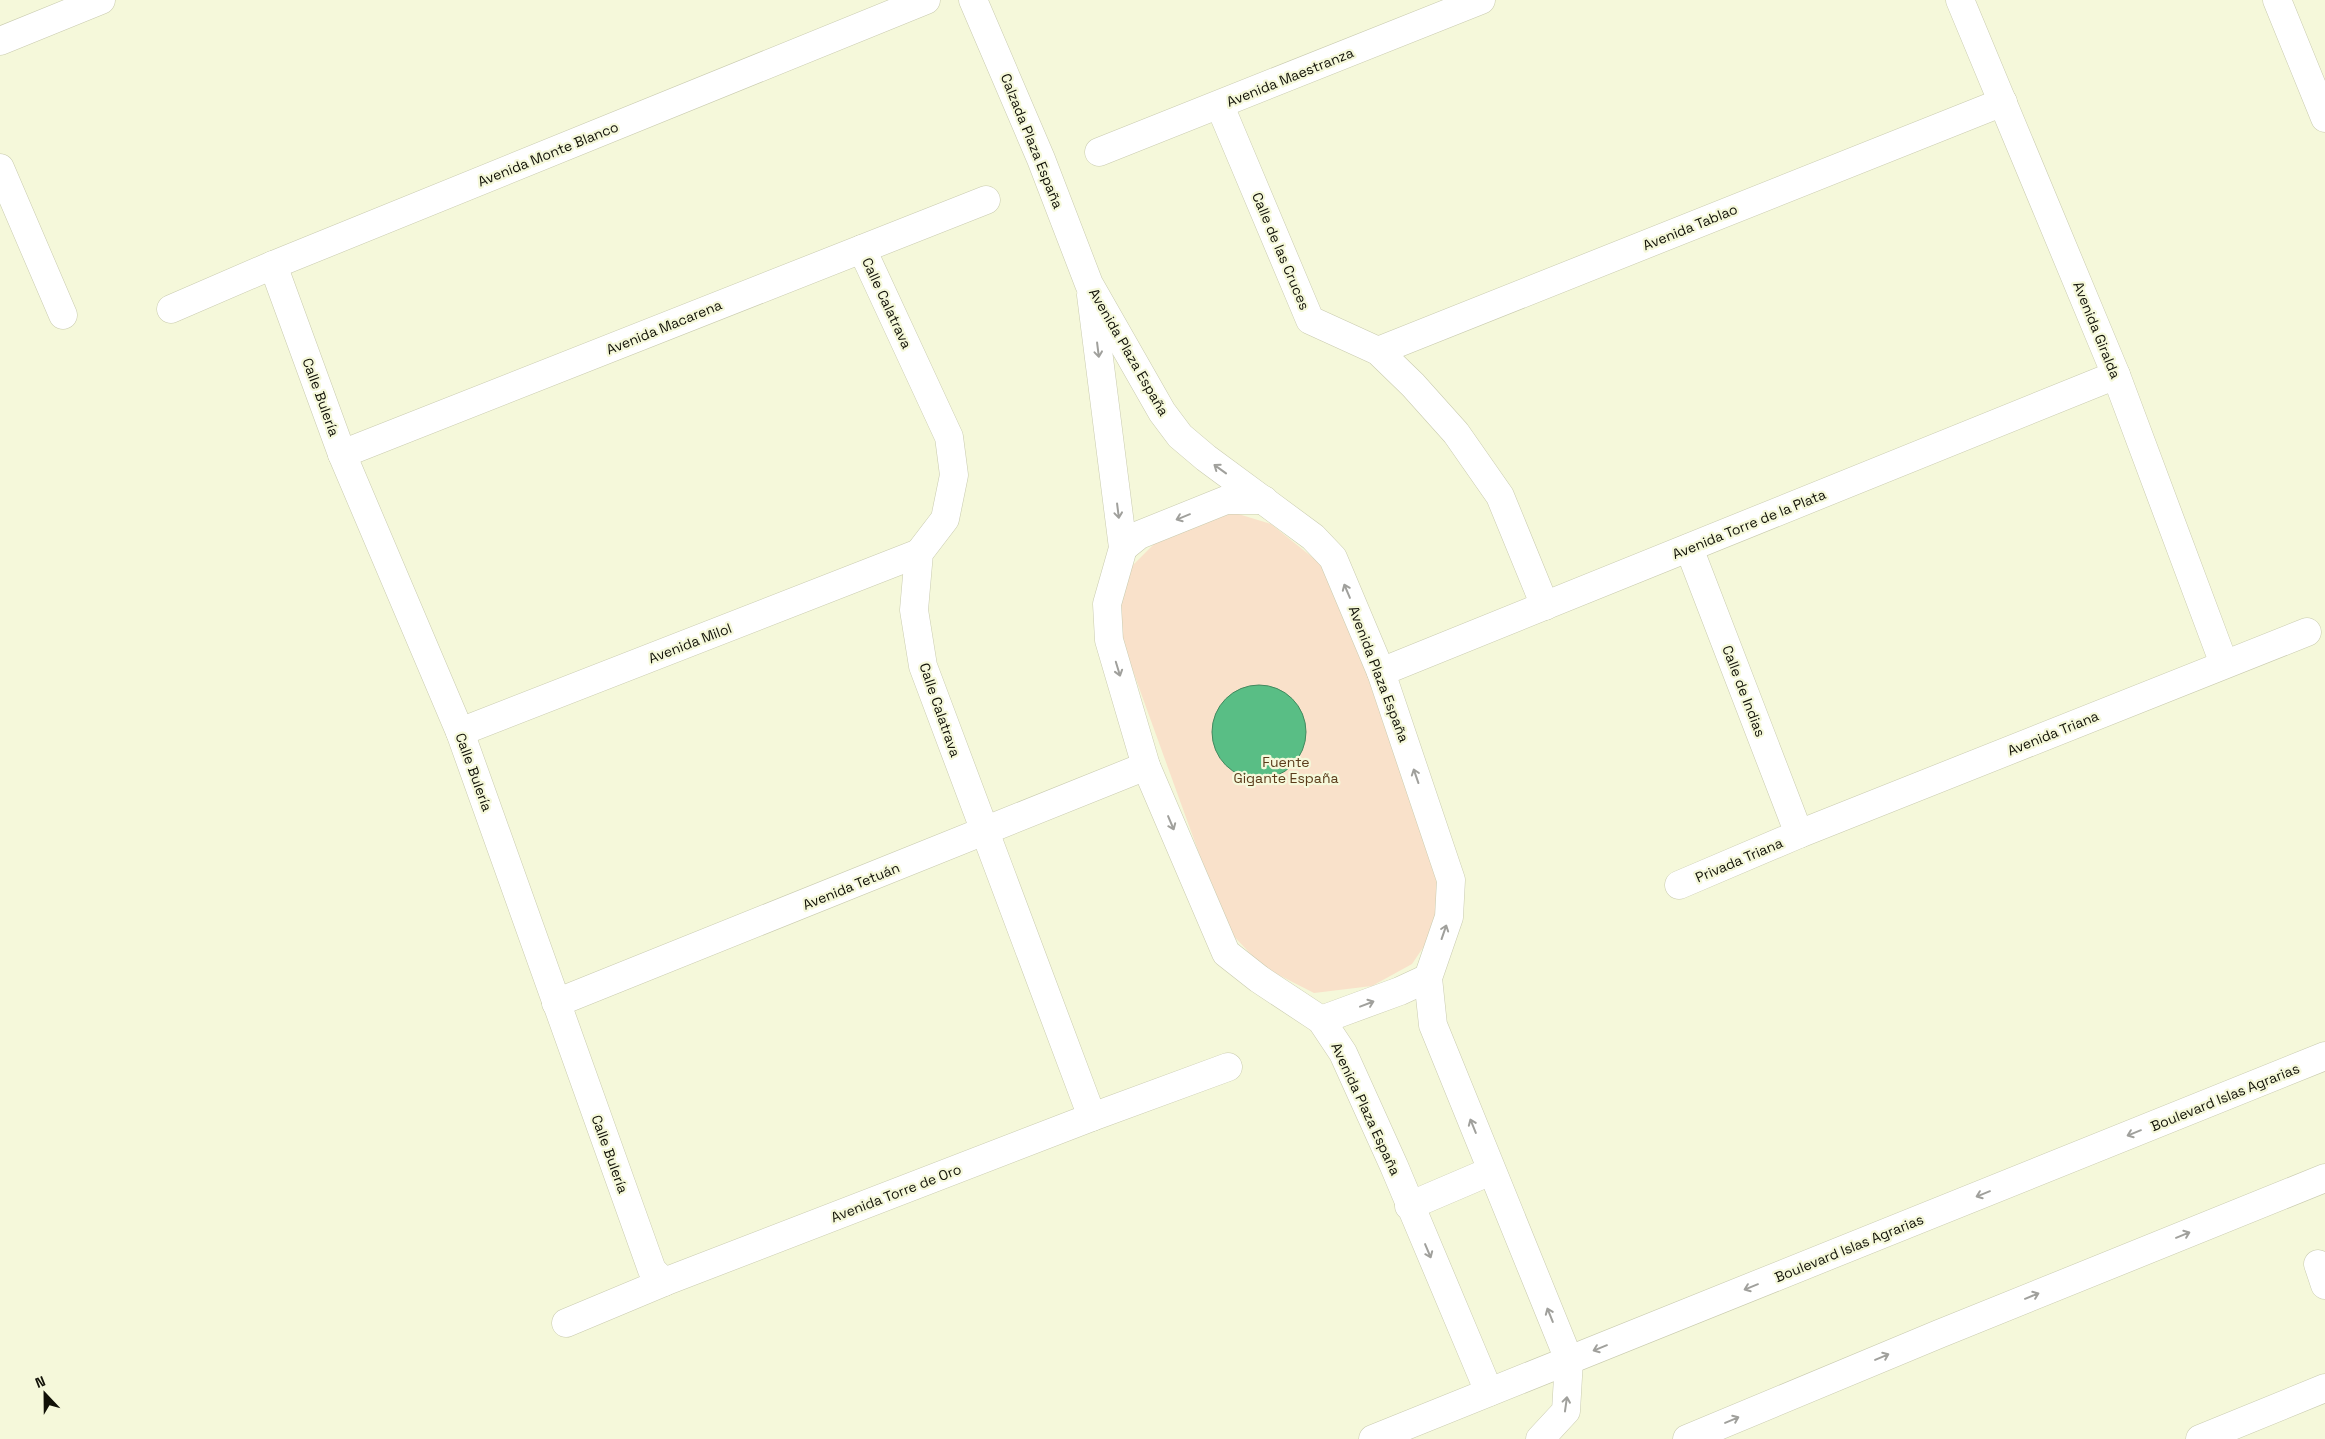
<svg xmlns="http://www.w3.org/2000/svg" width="2325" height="1439" font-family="'Space Grotesk',sans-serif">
	<rect width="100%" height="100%" fill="#f5f8da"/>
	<!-- green -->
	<path fill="#f9e1ca" d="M1235,513L1271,524L1322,565L1391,729L1438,869L1435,930L1412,964L1372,986L1314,993L1263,967L1226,928L1125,649L1117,610L1127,571L1158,540L1196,522Z"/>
	<!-- water -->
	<circle fill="#59be85" stroke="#438a5f" cx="1259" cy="732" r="47"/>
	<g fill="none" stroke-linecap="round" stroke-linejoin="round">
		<defs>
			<g id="minor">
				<path d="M973,0L1041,159L1089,284L1162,412L1180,436L1206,458L1313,537L1333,558L1381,672L1451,880L1449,917L1428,978L1433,1025L1569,1360"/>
				<path d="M1960,0L2116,375L2224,664"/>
				<path d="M2277,0L2325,118"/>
				<path d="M0,41L101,0"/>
				<path d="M1220,106L1310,320L1378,351L1413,385L1456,433L1500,496L1545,606"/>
				<path d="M1099,152L1481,0"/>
				<path d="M0,168L63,315"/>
				<path d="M862,249L949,437L954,475L945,519L919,553L914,610L923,666L1092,1117"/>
				<path d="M273,265L342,454L460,732L652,1270L664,1282"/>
				<path d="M1091,295L1123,548L1107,604L1109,640L1146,766L1226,953L1259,979L1321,1020L1343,1053L1394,1166L1489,1392"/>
				<path d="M171,309L273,265L926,0"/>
				<path d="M1378,351L2003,102"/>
				<path d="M342,454L986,200"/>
				<path d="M1123,548L1139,535L1226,500H1264"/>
				<path d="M1689,548L1799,834"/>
				<path d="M1381,672L2116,375"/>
				<path d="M460,732L919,553"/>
				<path d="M1679,885L1799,834L2307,632"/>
				<path d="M556,1003L1146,766"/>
				<path d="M1321,1020L1400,991L1428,978"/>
				<path d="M1409,1206L1491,1171"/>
				<path d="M2318,1264L2325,1285"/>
				<path d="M566,1323L664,1282L1092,1117L1228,1067"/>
				<path d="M2200,1439L2325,1388"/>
			</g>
			<g id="primary">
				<path d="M1373,1439L2325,1056"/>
				<path d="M1540,1439L1566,1411L1569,1360"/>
				<path d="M1687,1439L1939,1334L2325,1178"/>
			</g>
		</defs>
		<!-- minor casing -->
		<use href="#minor" stroke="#c9cbaf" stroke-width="29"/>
		<!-- primary casing -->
		<use href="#primary" stroke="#c9cbaf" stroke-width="29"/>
		<!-- minor -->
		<use href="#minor" stroke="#fff" stroke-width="28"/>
		<!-- primary -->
		<use href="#primary" stroke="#fff" stroke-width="28"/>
	</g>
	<!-- one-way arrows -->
	<defs><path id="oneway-shaft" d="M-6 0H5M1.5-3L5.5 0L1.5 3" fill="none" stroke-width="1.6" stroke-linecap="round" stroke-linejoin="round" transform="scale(1.25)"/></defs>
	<g stroke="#a0a09c">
		<use href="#oneway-shaft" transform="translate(1098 350) rotate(83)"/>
		<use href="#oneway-shaft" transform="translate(1220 469) rotate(-144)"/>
		<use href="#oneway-shaft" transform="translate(1118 511) rotate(83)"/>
		<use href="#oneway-shaft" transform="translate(1183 517) rotate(158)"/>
		<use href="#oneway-shaft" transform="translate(1347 591) rotate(-113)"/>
		<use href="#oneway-shaft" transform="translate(1118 669) rotate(73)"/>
		<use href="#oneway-shaft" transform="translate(1416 776) rotate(-109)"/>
		<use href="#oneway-shaft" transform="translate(1171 823) rotate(67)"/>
		<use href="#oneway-shaft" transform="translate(1444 932) rotate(-71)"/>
		<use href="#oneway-shaft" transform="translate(1367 1004) rotate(-21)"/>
		<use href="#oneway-shaft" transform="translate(1473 1126) rotate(-112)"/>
		<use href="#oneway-shaft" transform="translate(2134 1133) rotate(158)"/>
		<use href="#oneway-shaft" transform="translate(1983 1194) rotate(158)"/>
		<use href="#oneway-shaft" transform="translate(2183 1235) rotate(-22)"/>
		<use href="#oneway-shaft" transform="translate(1428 1251) rotate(67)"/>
		<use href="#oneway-shaft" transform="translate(1751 1287) rotate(158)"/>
		<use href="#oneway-shaft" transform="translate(2032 1296) rotate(-22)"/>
		<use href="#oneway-shaft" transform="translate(1550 1315) rotate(-112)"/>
		<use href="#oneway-shaft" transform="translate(1600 1348) rotate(158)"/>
		<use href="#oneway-shaft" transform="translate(1882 1357) rotate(-23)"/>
		<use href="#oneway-shaft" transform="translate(1566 1404) rotate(-82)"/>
		<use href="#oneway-shaft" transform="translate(1732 1420) rotate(-23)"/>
	</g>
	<g text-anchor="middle" stroke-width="4.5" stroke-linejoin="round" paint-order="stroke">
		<!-- street labels -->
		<g font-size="14" fill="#111107" stroke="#f5f8da">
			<text transform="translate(1290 77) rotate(-22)" y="5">Avenida Maestranza</text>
			<text transform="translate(1032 141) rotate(68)" y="5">Calzada Plaza España</text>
			<text transform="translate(548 154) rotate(-22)" y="5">Avenida Monte Blanco</text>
			<text transform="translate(1690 227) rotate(-22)" y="5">Avenida Tablao</text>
			<text transform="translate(1281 251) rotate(67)" y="5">Calle de las Cruces</text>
			<text transform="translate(887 303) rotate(65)" y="5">Calle Calatrava</text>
			<text transform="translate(664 327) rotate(-22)" y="5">Avenida Macarena</text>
			<text transform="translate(2097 330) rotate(68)" y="5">Avenida Giralda</text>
			<text transform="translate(1129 352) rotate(60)" y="5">Avenida Plaza España</text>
			<text transform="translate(321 397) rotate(70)" y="5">Calle Bulería</text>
			<text transform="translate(1749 524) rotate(-22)" y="5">Avenida Torre de la Plata</text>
			<text transform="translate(690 643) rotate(-21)" y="5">Avenida Milol</text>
			<text transform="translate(1379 674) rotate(69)" y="5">Avenida Plaza España</text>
			<text transform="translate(1744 691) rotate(69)" y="5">Calle de Indias</text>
			<text transform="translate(940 710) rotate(71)" y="5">Calle Calatrava</text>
			<text transform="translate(2053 733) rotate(-22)" y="5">Avenida Triana</text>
			<text transform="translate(474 772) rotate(70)" y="5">Calle Bulería</text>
			<text transform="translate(1739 860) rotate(-23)" y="5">Privada Triana</text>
			<text transform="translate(851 886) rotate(-22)" y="5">Avenida Tetuán</text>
			<text transform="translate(2225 1097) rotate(-22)" y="5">Boulevard Islas Agrarias</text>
			<text transform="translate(1366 1109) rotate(65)" y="5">Avenida Plaza España</text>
			<text transform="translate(610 1154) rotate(70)" y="5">Calle Bulería</text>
			<text transform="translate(896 1193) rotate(-21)" y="5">Avenida Torre de Oro</text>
			<text transform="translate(1849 1248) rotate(-22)" y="5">Boulevard Islas Agrarias</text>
		</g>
		<!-- park labels -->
		<g font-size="14" fill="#5a3c1b" stroke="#f5f8da">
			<text x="1286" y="767">Fuente<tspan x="1286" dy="16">Gigante España</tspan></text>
		</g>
	</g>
	<!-- north arrow -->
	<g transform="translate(45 1394) rotate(338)" stroke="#f5f8da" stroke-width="4" paint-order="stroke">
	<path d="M0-4L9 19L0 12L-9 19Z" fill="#111107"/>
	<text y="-8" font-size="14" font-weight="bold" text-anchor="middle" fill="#111107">N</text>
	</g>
</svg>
